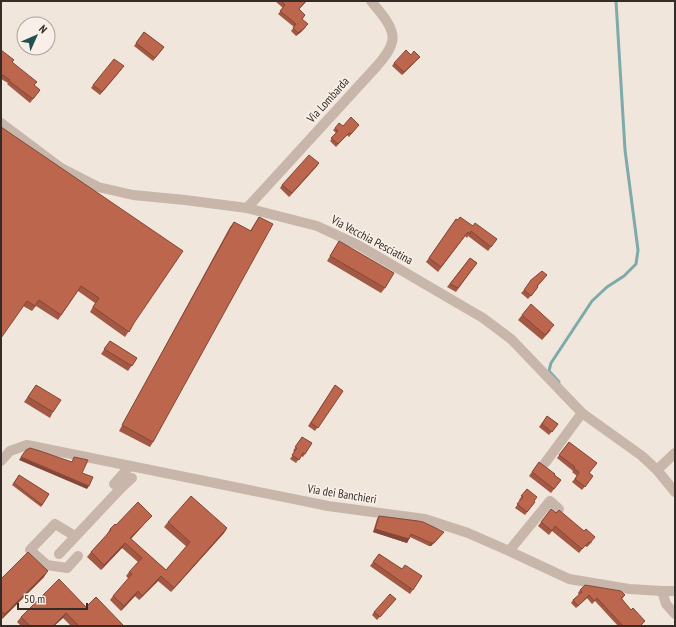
<svg xmlns="http://www.w3.org/2000/svg" width="676" height="627" font-family="'PT Sans Narrow',sans-serif">
	<rect width="100%" height="100%" fill="#f0e6dc"/>
	<g fill="none" stroke-linecap="round" stroke-linejoin="round">
		<!-- stream -->
		<path stroke="#7daaab" stroke-width="3" d="M559,382L549,371L551,363L592,301L607,287L624,276L636,264L638,250L625,150L616,1"/>
		<!-- minor -->
		<g stroke="#c7b6a9" stroke-width="10">
			<path d="M1,123L61,168L98,187L133,195L185,200L247,208L317,226L358,245L483,318L511,339L582,413L642,456L657,470L675,492"/>
			<path d="M247,208L377,66C383,59 390,51 392,42C396,28 379,11 371,1"/>
			<path d="M1,461L10,451L27,445L328,506L425,519L468,533L509,551L569,579L629,589L662,591H675"/>
			<path d="M545,463L582,413"/>
			<path d="M130,466L114,484L122,487L132,478"/>
			<path d="M657,470L675,453"/>
			<path d="M75,536L55,524L30,550L47,565L67,568L78,556"/>
			<path d="M509,551L550,501L559,509"/>
			<path d="M59,554L122,487"/>
			<path d="M662,591L666,604L675,614"/>
		</g>
	</g>
	<!-- wall -->
	<g fill="#a25843">
		<path d="M275,1H307L299,9L305,15L302,19L306,27L301,32L296,36L291,31L294,27L278,14L283,8Z"/>
		<path d="M144,32L164,47L153,61L134,46Z"/>
		<path d="M1,50L12,62L34,85L40,90L30,103L7,84L8,83L1,79Z"/>
		<path d="M411,55L420,57L402,75L392,66L394,63Z"/>
		<path d="M122,69L100,95L91,88L93,85Z"/>
		<path d="M343,126L357,127L349,137L347,135L336,147L330,141L336,133L333,130L335,128Z"/>
		<path d="M1,127L134,323L125,337L90,312L95,303L78,291L58,320L36,306L32,311L23,306Z"/>
		<path d="M317,166L289,197L280,188L282,185Z"/>
		<path d="M259,217L153,442L150,447L119,431L230,227L234,222L250,231Z"/>
		<path d="M456,219L473,226L497,239L488,251L468,236L467,238L465,236L438,272L426,262Z"/>
		<path d="M339,241L385,288L381,293L327,261Z"/>
		<path d="M470,258L477,263L456,292L447,287Z"/>
		<path d="M547,275L538,286L536,290L528,299L521,293L524,290Z"/>
		<path d="M522,315L551,330L542,340L518,320Z"/>
		<path d="M110,341L137,358L128,371L101,354Z"/>
		<path d="M36,385L53,412L50,418L24,402Z"/>
		<path d="M335,385L343,391L315,431L308,426Z"/>
		<path d="M547,416L558,424L549,435L539,427Z"/>
		<path d="M302,437L312,443L303,457L301,456L296,463L290,459L295,452L293,451Z"/>
		<path d="M569,442L589,473L593,476L582,490L572,482L577,476L572,472L573,471L557,458Z"/>
		<path d="M539,462L561,480L551,493L529,476Z"/>
		<path d="M19,475L49,494L41,507L12,485Z"/>
		<path d="M527,489L535,502L525,515L515,508L520,501L519,500Z"/>
		<path d="M551,509L592,542L587,547L585,546L579,553L552,531L549,535L538,526Z"/>
		<path d="M152,516L148,520L131,539L166,570L187,547L164,527L168,522L227,528L224,533L171,592L158,581L139,600L135,596L121,611L110,600L113,596L129,579L126,576L129,572L138,562L122,548L101,570L87,557L91,552L108,534H107L110,529L116,525Z"/>
		<path d="M379,516L444,532L431,546H429L410,537L407,543L373,532L377,519Z"/>
		<path d="M379,554L402,569L422,576L410,594L370,566Z"/>
		<path d="M44,577L1,620V579Z"/>
		<path d="M580,590L625,595L622,599L631,610L645,621L641,626H618L595,601L592,604L587,598L576,608L571,603L573,600L579,595L578,593Z"/>
		<path d="M396,599L377,620L372,615L374,612Z"/>
		<path d="M86,607L124,626H71L63,618L54,626H21L17,622L21,617Z"/>
	</g>
	<!-- shaded-wall -->
	<g fill="#844737">
		<path d="M308,24L301,32L296,36L298,33Z"/>
		<path d="M420,57L402,75L404,72Z"/>
		<path d="M319,163L317,166L289,197L292,193Z"/>
		<path d="M21,457L89,486L87,489L19,460Z"/>
		<path d="M152,516L148,520L127,543L130,538Z"/>
		<path d="M227,528L224,533L171,592L174,588Z"/>
		<path d="M375,529L409,539L407,543L373,532Z"/>
		<path d="M444,532L431,546H429L431,543Z"/>
		<path d="M125,543L122,548L101,570L104,565Z"/>
		<path d="M48,571L44,577L1,620L5,614Z"/>
		<path d="M161,576L158,581L139,600L142,596Z"/>
		<path d="M138,591L135,596L121,611L124,606Z"/>
		<path d="M589,595L587,598L576,608Z"/>
		<path d="M66,613L63,618L54,626H53Z"/>
	</g>
	<!-- building -->
	<g fill="#bc664e" stroke="#844737">
		<path d="M281,1H306L299,9L305,15L302,19L308,24L303,29L298,33L293,28L296,24L280,11L285,5Z"/>
		<path d="M144,32L164,47L155,58L136,43Z"/>
		<path d="M1,50L14,60L12,62L37,82L34,85L40,90L33,99L9,81L10,80L1,74Z"/>
		<path d="M406,50L411,55L414,51L420,57L404,72L394,63Z"/>
		<path d="M114,59L124,66L102,92L93,85Z"/>
		<path d="M351,117L359,125L351,134L349,133L338,144L331,138L338,131L335,128L339,123L343,126Z"/>
		<path d="M1,127L183,251L134,323L129,332L93,307L99,298L81,286L61,315L39,300L35,306L27,301L1,338Z"/>
		<path d="M309,155L319,163L292,193L282,185Z"/>
		<path d="M259,217L273,224L153,442L122,425L234,222L251,231Z"/>
		<path d="M460,217L473,226L475,223L497,239L491,247L471,231L470,234L468,232L441,267L429,258L456,219L458,220Z"/>
		<path d="M339,241L394,273L385,288L330,256Z"/>
		<path d="M470,258L477,263L458,288L450,284Z"/>
		<path d="M542,271L547,275L537,286L538,287L531,296L524,290L531,280Z"/>
		<path d="M531,304L554,325L545,335L522,315Z"/>
		<path d="M110,341L137,358L132,366L104,349Z"/>
		<path d="M36,385L61,400L53,412L28,397Z"/>
		<path d="M335,385L343,391L318,428L311,423Z"/>
		<path d="M547,416L558,424L552,432L542,424Z"/>
		<path d="M302,437L312,443L305,454L303,453L299,460L292,455L297,448L295,447Z"/>
		<path d="M569,442L597,463L589,473L593,476L585,487L575,479L579,472L574,469L575,467L559,455Z"/>
		<path d="M30,448L40,451L72,462L74,457L88,460L82,473L93,477L89,486L21,457L26,450Z"/>
		<path d="M539,462L555,474L554,475L561,480L554,489L532,472Z"/>
		<path d="M19,475L49,494L42,505L14,483Z"/>
		<path d="M527,489L537,497L534,501L535,502L527,512L517,504L523,497L521,496Z"/>
		<path d="M191,496L227,528L174,588L161,576L142,596L138,591L124,606L113,596L132,574L129,572L142,558L125,543L104,565L91,552L111,530L110,529L115,524L116,525L138,502L152,516L130,538L166,570L190,542L168,522Z"/>
		<path d="M551,509L556,513L559,510L584,531L586,529L595,537L590,543L589,542L582,549L555,526L552,531L541,522Z"/>
		<path d="M379,516L418,521L423,522L444,532L434,543H431L411,534L409,539L375,529Z"/>
		<path d="M28,552L48,571L5,614L1,611V579Z"/>
		<path d="M379,554L402,569L405,565L422,576L413,590L373,562Z"/>
		<path d="M59,579L86,607L96,597L124,626H79L66,613L53,626H30L21,617Z"/>
		<path d="M585,585L621,591L625,595L621,598L631,610L633,608L645,621L640,626H623L597,598L594,601L589,595L578,606L573,600L582,592L580,590Z"/>
		<path d="M390,594L396,599L380,617L374,612Z"/>
	</g>
	<g text-anchor="middle" stroke-width="3.5" stroke-linejoin="round" paint-order="stroke">
		<!-- street labels -->
		<g font-size="12" fill="#352c28" stroke="#f8f0e8">
			<text transform="translate(328 100) rotate(-48)" y="4">Via Lombarda</text>
			<text transform="translate(372 240) rotate(28)" y="4">Via Vecchia Pesciatina</text>
			<text transform="translate(342 494) rotate(9)" y="4">Via dei Banchieri</text>
		</g>
	</g>
	<!-- border -->
	<rect width="676" height="627" fill="none" stroke="#352c28" stroke-width="4"/>
	<!-- north arrow -->
	<g transform="translate(36 36) rotate(45)"><circle r="19" fill="#f8f0e8" stroke="#aaa29b"/>
	<path d="M0-3L7 15L0 10L-7 15Z" fill="#215153"/>
	<text y="-6" font-size="11" font-weight="bold" text-anchor="middle" fill="#352c28">N</text>
	</g>
	<!-- scale -->
	<path d="M18 603v6h69v-6" fill="none" stroke="#352c28" stroke-width="2"/>
	<text x="24" y="603" font-size="12" fill="#352c28" stroke="#f8f0e8" stroke-width="3" paint-order="stroke">50 m</text>
</svg>
